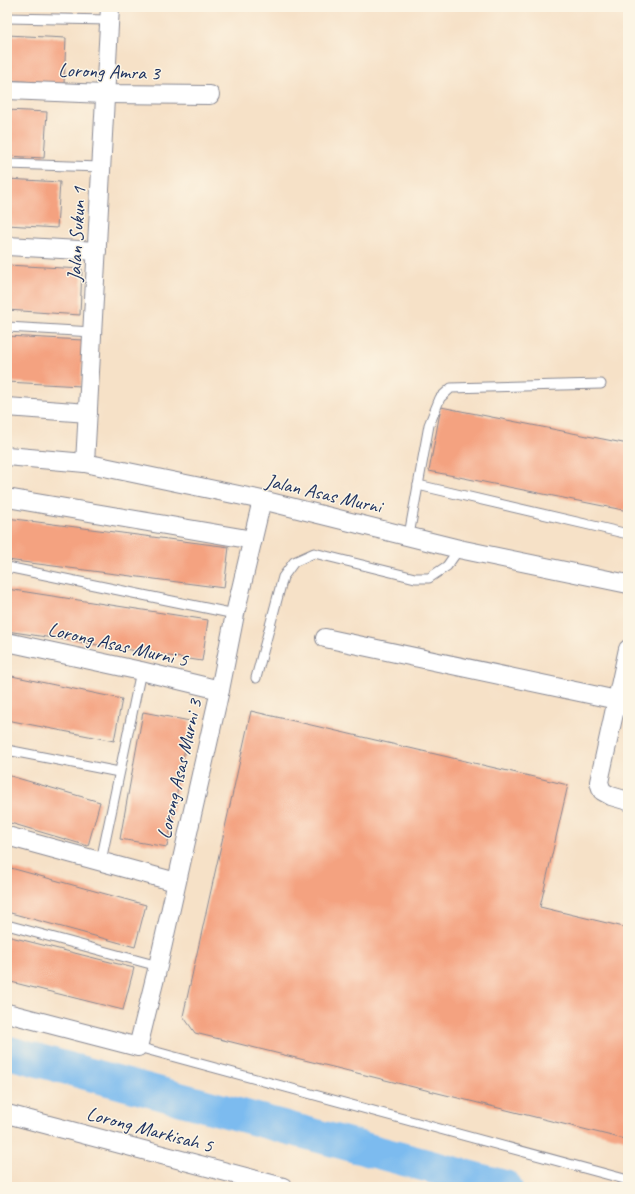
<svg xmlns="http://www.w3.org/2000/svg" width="635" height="1194" font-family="Caveat,sans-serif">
	<rect width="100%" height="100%" fill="#fcf5e5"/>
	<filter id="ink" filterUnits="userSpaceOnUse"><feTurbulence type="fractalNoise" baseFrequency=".025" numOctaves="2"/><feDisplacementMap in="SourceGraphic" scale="8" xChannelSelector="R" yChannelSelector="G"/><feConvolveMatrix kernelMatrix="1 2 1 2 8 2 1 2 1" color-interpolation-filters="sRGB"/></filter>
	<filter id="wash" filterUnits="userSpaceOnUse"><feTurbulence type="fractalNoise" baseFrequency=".012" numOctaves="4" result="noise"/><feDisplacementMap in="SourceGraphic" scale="16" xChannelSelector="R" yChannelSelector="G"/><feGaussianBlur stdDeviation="0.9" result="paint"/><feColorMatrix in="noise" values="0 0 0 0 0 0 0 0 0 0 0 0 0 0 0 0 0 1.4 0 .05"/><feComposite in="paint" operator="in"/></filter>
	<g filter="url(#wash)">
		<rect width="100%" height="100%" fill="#f6e1c7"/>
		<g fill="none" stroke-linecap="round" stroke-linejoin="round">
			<!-- river -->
			<path stroke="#7bbbef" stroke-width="33" d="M7,1052L506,1187"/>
		</g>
		<g id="blocks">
			<!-- building -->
			<g fill="#f4a280">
				<path d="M7,35L66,38L64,84L7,80Z"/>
				<path d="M7,110L47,112L44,158L7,156Z"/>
				<path d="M7,179L60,182L57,228L7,225Z"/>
				<path d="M7,265L82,269L80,315L7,310Z"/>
				<path d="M7,336L83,340L81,386L7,382Z"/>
				<path d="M441,407L628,444V511L429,471Z"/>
				<path d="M7,518L229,547L224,588L7,560Z"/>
				<path d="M7,589L208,620L202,661L7,631Z"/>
				<path d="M7,675L122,699L114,741L7,720Z"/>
				<path d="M251,711L568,785L540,907L628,928V1140L195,1033L183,1016Z"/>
				<path d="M143,712L190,721L167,847L120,839Z"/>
				<path d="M7,775L100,802L88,846L7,822Z"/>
				<path d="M7,867L146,905L135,947L7,912Z"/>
				<path d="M7,936L134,968L123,1010L7,981Z"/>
			</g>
		</g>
	</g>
	<g filter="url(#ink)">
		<use href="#blocks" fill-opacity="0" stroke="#888892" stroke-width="1"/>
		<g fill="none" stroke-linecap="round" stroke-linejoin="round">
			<defs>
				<g id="lane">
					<path d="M7,18L109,20"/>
					<path d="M7,164L101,167"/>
					<path d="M7,327L93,332"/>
					<path d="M418,485L628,534"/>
					<path d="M409,535L429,425L440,398L451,388L601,384"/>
					<path d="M7,567L235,614"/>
					<path d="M256,678L283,577L294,562L314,553L415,578H429L447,566L459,549"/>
					<path d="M7,750L119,772"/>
					<path d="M101,861L141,671"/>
					<path d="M7,925L158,966"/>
					<path d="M138,1047L628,1180"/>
				</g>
				<g id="street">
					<path d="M7,90L105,94L210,95"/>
					<path d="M7,246L97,251"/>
					<path d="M7,407L88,413"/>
					<path d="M7,456L85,463L262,500L459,549L628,584"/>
					<path d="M85,463L110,7"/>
					<path d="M7,498L253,540"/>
					<path d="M325,638L617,700"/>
					<path d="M7,642L141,671L220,690"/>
					<path d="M628,649L599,782L602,791L611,796L628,801"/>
					<path d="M7,836L176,882"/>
					<path d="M7,1013L138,1047L158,966L220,690L235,614L262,500"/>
					<path d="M7,1114L283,1187"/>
				</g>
			</defs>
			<!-- lane casing -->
			<use href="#lane" stroke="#888892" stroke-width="11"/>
			<!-- street casing -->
			<use href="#street" stroke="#888892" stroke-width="20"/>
			<!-- lane -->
			<use href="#lane" stroke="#fff" stroke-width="9"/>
			<!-- street -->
			<use href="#street" stroke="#fff" stroke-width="18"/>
		</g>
	</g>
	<g text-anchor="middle" stroke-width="3" stroke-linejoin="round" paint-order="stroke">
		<!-- street labels -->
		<g font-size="20" fill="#1b2f5e" stroke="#fcf5e5">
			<text transform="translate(109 71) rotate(2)" y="7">Lorong Amra 3</text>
			<text transform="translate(76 234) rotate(-87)" y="7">Jalan Sukun 1</text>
			<text transform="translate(324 493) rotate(13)" y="7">Jalan Asas Murni</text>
			<text transform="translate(118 644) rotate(13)" y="7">Lorong Asas Murni 5</text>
			<text transform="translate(179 769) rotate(-77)" y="7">Lorong Asas Murni 3</text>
			<text transform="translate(150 1129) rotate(15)" y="7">Lorong Markisah 5</text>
		</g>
	</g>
	<!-- margin -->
	<rect width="635" height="1194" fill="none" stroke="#fcf5e5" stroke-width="24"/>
</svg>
